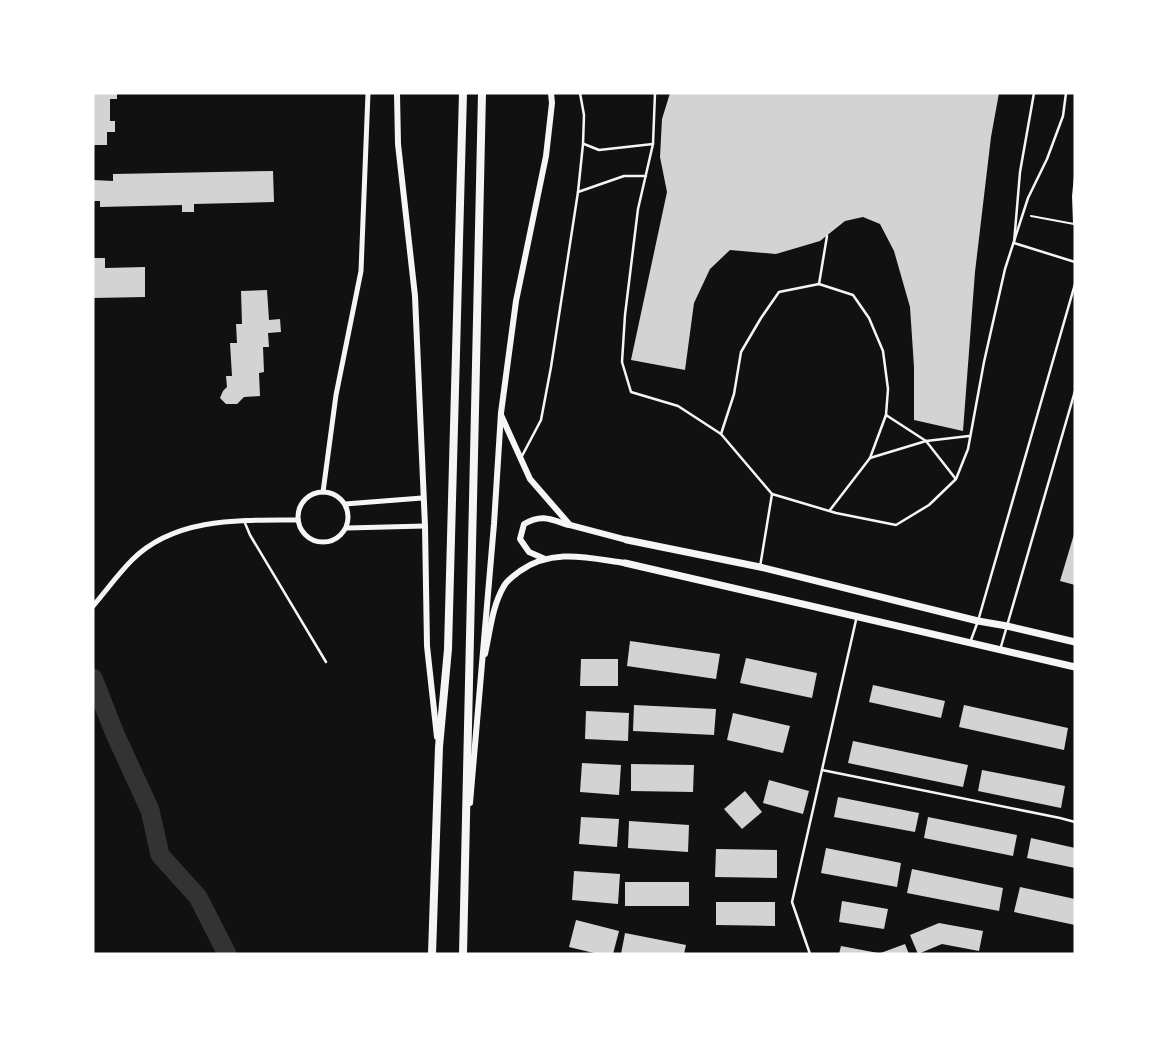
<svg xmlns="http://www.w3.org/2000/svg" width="1168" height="1047" font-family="'Sofia Sans Condensed',sans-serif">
	<rect width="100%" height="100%" fill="#111"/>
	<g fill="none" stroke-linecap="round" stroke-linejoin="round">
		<!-- river -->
		<path stroke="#333" stroke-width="19" d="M93,678L115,734L150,810L160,855L198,897L227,954"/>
	</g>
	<!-- building -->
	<g fill="#d3d3d3">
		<path d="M93,93H117V99H110V121H115V132H107V145H93Z"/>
		<path d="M670,93H999L991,137L975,272L963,431L914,420V367L910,307L894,251L880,224L863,217L845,221L820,241L776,254L730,250L710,269L694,303L685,370L631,360L667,192L660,157L662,119Z"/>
		<path d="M273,171L274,202L194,204V212H182V205L100,207V201H93V180L113,181V174Z"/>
		<path d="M93,258H105V268L145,267V297L93,298Z"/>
		<path d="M267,290L269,320L280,319L281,332L268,333L269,347H263L264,372L259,373L260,396L244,397L237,404H226L220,398L223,391L227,387L226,376H232L230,343H237L236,324H242L241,291Z"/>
		<path d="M1075,531V585L1060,581Z"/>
		<path d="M630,641L720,654L716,679L627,666Z"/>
		<path d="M746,658L817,673L812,698L740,683Z"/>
		<path d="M581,659H618V686H580Z"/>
		<path d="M873,685L945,701L941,718L869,702Z"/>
		<path d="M634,705L716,709L714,735L633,731Z"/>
		<path d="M964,705L1068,728L1064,750L959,727Z"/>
		<path d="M586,711L629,713L628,741L585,739Z"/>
		<path d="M733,713L790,726L783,753L727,740Z"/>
		<path d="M853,741L968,765L963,787L848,763Z"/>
		<path d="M582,763L621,765L619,795L580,792Z"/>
		<path d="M631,764L694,765L693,792L631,791Z"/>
		<path d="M982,770L1065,786L1061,808L978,791Z"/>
		<path d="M769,780L809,791L803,814L763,803Z"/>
		<path d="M745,791L762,812L742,829L724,809Z"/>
		<path d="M838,797L919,813L915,832L834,817Z"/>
		<path d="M581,817L619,819L617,847L579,844Z"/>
		<path d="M928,817L1017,835L1013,856L924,838Z"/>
		<path d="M629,821L689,825L688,852L628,848Z"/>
		<path d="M1031,838L1075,848V868L1027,858Z"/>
		<path d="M826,848L901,863L897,887L821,873Z"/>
		<path d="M716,849L777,850V878L715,877Z"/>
		<path d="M912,869L1003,888L999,911L907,893Z"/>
		<path d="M574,871L620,874L618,904L572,900Z"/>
		<rect x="625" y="882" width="64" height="24"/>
		<path d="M1020,887L1075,899V925L1014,912Z"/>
		<path d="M842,901L888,909L884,929L839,922Z"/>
		<path d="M716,902H775V926L716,925Z"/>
		<path d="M576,920L619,931L613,954H598L569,947Z"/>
		<path d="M939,923L983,931L979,951L942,944L918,954L910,935Z"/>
		<path d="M625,933L686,945L684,954H621Z"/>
		<path d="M905,944L909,954H878Z"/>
		<path d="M841,946L878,953V954H839Z"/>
	</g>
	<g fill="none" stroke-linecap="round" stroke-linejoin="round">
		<!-- path -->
		<path stroke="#f5f5f5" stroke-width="2" d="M1031,216L1074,224L1073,196L1075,176"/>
		<!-- service -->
		<g stroke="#f5f5f5" stroke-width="2.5">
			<path d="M655,93L653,144L638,209L625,315L622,362L631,392L678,406L721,434L772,494L836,513L896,525L929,505L956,479L968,449L984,362L1005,269L1028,198L1047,159L1063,116L1066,93"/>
			<path d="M1034,93L1020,172L1014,243L1075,262"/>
			<path d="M584,144L599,150L653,144"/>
			<path d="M578,192L624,176H646"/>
			<path d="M819,284L827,236"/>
			<path d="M886,415L926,441L955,478"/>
			<path d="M721,434L734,394L741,352L761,318L779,292L819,284L853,295L869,318L883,351L888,389L886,415L870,458L830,510"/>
			<path d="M522,456L541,420L551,367L578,192L583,144L584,115L580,93"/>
			<path d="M870,458L926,441L969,436"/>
			<path d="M245,523L250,535L326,662"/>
			<path d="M760,567L772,494"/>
			<path d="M971,640L978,621L1075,284"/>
			<path d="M1000,650L1075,391"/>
			<path d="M822,770L1060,818L1075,822"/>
			<path d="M810,954L792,902L856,620"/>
		</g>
		<!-- minor -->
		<g stroke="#f5f5f5" stroke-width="5">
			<circle cx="323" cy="517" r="25"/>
			<path d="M323,492L336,395L361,271L368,93"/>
			<path d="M345,504L422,498"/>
			<path d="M347,528L425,526"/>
			<path d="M93,606C106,591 118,574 132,560C175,517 241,520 298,520"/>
		</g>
		<!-- tertiary -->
		<g stroke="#f5f5f5" stroke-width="6">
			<path d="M397,93L398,144L415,296L425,526L427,646L437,737"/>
			<path d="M501,415L530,479L570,525L627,540"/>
			<path d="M545,559L529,552L520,539L524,524C542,514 550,519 568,525"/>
			<path d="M485,654C490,632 492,606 504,586C507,580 515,575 520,571C553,548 588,558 625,563"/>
			<path d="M470,803L494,524L501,413L516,301L546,156L552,103L551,93"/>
		</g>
		<!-- secondary -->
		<g stroke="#f5f5f5" stroke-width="7">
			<path d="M627,540L760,567L978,621L1007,626L1075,642"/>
			<path d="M625,563L1075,667"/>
		</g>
		<!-- trunk -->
		<g stroke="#f5f5f5" stroke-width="8">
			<path d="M432,954L439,747L448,649L463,93"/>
			<path d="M463,954L482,93"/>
		</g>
	</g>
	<!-- border -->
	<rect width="1168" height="1047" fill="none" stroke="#ffffff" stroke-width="189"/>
</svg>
